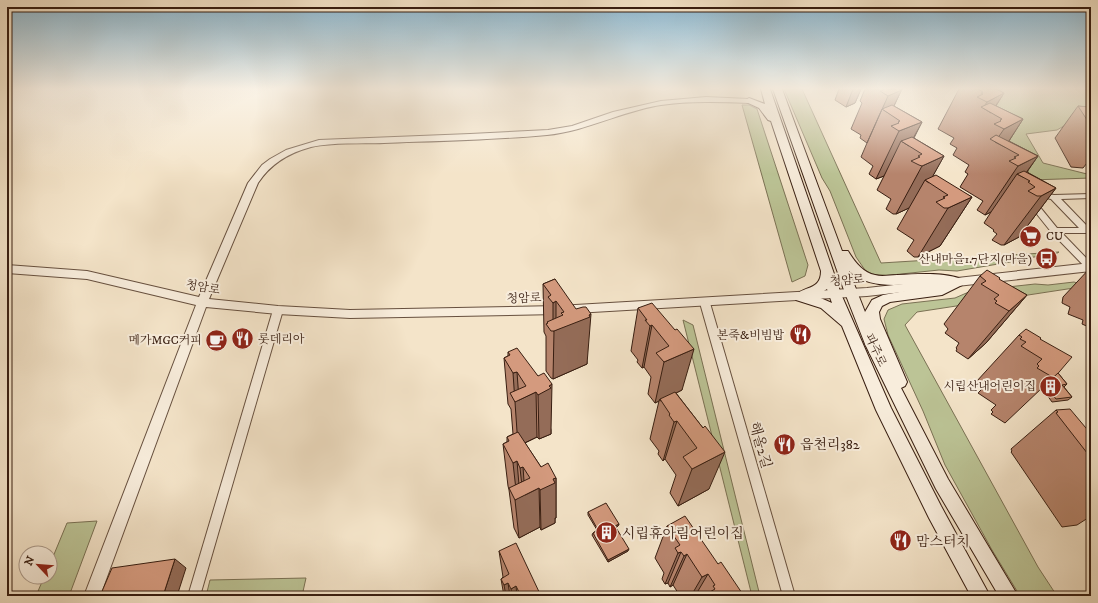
<svg xmlns="http://www.w3.org/2000/svg" width="1098" height="603" font-family="'IM FELL DW Pica','Noto Serif KR',serif">
	<rect width="100%" height="100%" fill="#f4e4c9"/>
	<filter id="stains"><feTurbulence type="fractalNoise" baseFrequency=".005" numOctaves="4"/><feColorMatrix values="0 0 0 0 .2 0 0 0 0 .09 0 0 0 0 .02 0 0 0 .5 -.17"/></filter>
	<radialGradient id="worn" r=".72"><stop offset=".6" stop-color="#630" stop-opacity="0"/><stop offset="1" stop-color="#630" stop-opacity=".3"/></radialGradient>
	<!-- green -->
	<g fill="#bcc496" stroke="#7a7154">
		<path d="M784,89H802L881,263L1059,252L1054,255L1024,258L1010,262L957,271L939,270L882,276L872,274L865,270L856,257L830,191L822,178Z"/>
		<path d="M972,89H1091V110L1057,130L1026,134L1043,163L1091,175V178L1030,180L1027,167L1015,148L1007,139Z"/>
		<path d="M742,105H749L757,109L808,265L805,276L792,282Z"/>
		<path d="M1074,282L1087,286L917,312L905,325L1038,567L1057,596H1020L992,550L945,465L923,411L888,335L884,319L888,310L902,304L955,298L971,291L1035,284L1048,285Z"/>
		<path d="M683,320L693,325L760,596H752Z"/>
		<path d="M97,521L69,596H36L44,577H50V564L67,523Z"/>
		<path d="M306,578L302,596H206L210,580Z"/>
	</g>
	<g fill="none" stroke-linecap="round" stroke-linejoin="round">
		<defs>
			<g id="minor">
				<path d="M1036,192L1054,195L1091,194V198L1061,199L1088,227L1091,228L1090,233H1062L1091,263V271L1088,270L1052,233L1028,203L1032,201H1035L1057,228H1079L1051,199L1036,196Z"/>
				<path d="M705,300L710,303L795,596H783L700,303Z"/>
				<path d="M278,307L281,308L283,310L200,596H188L273,310L275,308Z"/>
			</g>
			<path id="tertiary" d="M706,97L749,99L753,101L749,103C720,102 691,101 661,105C622,111 587,131 547,135C493,140 438,141 384,143C360,144 334,142 311,147C289,153 271,163 258,183L209,299L278,306L350,310L558,306L867,288L1091,263V271L867,296L558,314L350,318L278,314L206,307L100,596H84L196,305L87,279L7,273V265L87,271L199,297L248,183L262,165L270,159L286,150L319,140L470,134L548,130L572,126L613,112L661,101Z"/>
			<g id="secondary">
				<path d="M761,89H770L841,294L891,408L941,506L990,596H971L929,518L876,410L842,326L821,308L796,300L795,297C801,285 821,292 821,271L771,121L768,120L759,108L744,101L749,98L765,104ZM827,289L832,303L816,296Z"/>
				<path d="M773,89H782L842,251H848C854,261 863,273 875,275C882,277 890,275 897,275C919,274 941,272 962,279L964,282L962,285L942,295L890,302L882,306L879,312L880,319L907,382L905,386L901,388L948,479L1018,596H999L936,489L865,344L845,293ZM849,271C872,292 907,283 935,283L943,284L883,295L872,300L865,312Z"/>
			</g>
		</defs>
		<!-- minor casing -->
		<use href="#minor" stroke="#67503f" stroke-width="2"/>
		<!-- tertiary casing -->
		<use href="#tertiary" stroke="#67503f" stroke-width="2"/>
		<!-- secondary casing -->
		<use href="#secondary" stroke="#381e11" stroke-width="2"/>
		<!-- minor -->
		<use href="#minor" fill="#f8eddc" fill-rule="evenodd"/>
		<!-- tertiary -->
		<use href="#tertiary" fill="#f8eddc" fill-rule="evenodd"/>
		<!-- secondary -->
		<use href="#secondary" fill="#f8eddc" fill-rule="evenodd"/>
	</g>
	<!-- wall -->
	<g fill="#b6846c" stroke="#381e11">
		<path d="M839,89H861L855,103L846,107L835,100Z"/>
		<path d="M865,89H902L894,106L922,122L914,138L944,156L932,177L972,197L940,246L918,257H914L907,251L914,240L897,229L909,208L896,214H893L886,209L891,199L877,190L884,176L876,179L869,174L873,166L861,157L867,143L860,138L861,135L851,129L862,103L860,101Z"/>
		<path d="M959,89H996L1004,93L996,106L1023,119L1009,141L1038,156L1027,172L1056,188L1019,237L1004,245H1001L992,240L997,234L993,231L994,230L984,223L991,212L985,215L977,210L983,201L960,187L968,174L965,172L969,165L953,155L957,148L950,144L954,138L938,129Z"/>
		<path d="M1078,106L1091,108V158L1083,168L1071,167L1055,138Z"/>
		<path d="M1091,267V328L1082,324L1083,320L1068,314L1070,307L1062,303L1063,297Z"/>
		<path d="M980,276L999,280L1027,295L986,343L968,359L956,351L957,349L956,348L959,343L945,333L948,329L944,324Z"/>
		<path d="M555,279L587,362V364L553,379L551,378L546,371V336L544,332L543,284Z"/>
		<path d="M638,308L675,330L682,390L676,393L703,428L709,489L678,506L670,493L676,475L665,459L663,461L658,454L659,451L650,439L659,401L655,403L648,394L651,377L644,367L642,368L637,362L638,360L631,351Z"/>
		<path d="M1019,335L1040,339L1058,373L1067,384L1064,387L1072,397L1068,400L1052,402L1042,388L1005,423L991,414L993,412L991,410L996,405L978,393L982,389L977,386L979,384L976,382Z"/>
		<path d="M508,352L538,376L551,430V434L539,439L537,437L525,443L541,467L556,478V518H555V523L541,530L540,527L519,538L514,528L509,490L508,486L503,444L507,442V437L513,434L511,409L508,404L504,358L508,356Z"/>
		<path d="M1056,410L1091,434V516L1077,525L1062,527L1011,452L1012,451L1011,449Z"/>
		<path d="M588,512L619,524L618,526L616,528L628,551L608,562L592,535L593,533L597,530L588,515Z"/>
		<path d="M667,526L718,564L744,596H680L673,585L670,587L668,583L665,584L662,579L664,573L655,558Z"/>
		<path d="M499,551L541,596H504L501,579L503,577Z"/>
	</g>
	<!-- shaded-wall -->
	<g fill="#946c58" stroke="#381e11">
		<path d="M853,89H861L855,103L846,107Z"/>
		<path d="M889,89H902L890,114L882,109L867,143L888,96Z"/>
		<path d="M1004,93L991,113L983,108L987,102Z"/>
		<path d="M1023,119L1005,147L995,142L1004,129Z"/>
		<path d="M922,122L909,146L901,141L884,176L876,179L899,131Z"/>
		<path d="M944,156L929,183L925,180L909,208L896,214L922,166Z"/>
		<path d="M1038,156L1023,177L1017,174L991,212L985,215L1018,166Z"/>
		<path d="M1056,188L1019,237L1004,245L1041,196Z"/>
		<path d="M972,197L940,246L918,257L948,208Z"/>
		<path d="M1027,295L986,343L968,359L1009,311Z"/>
		<path d="M556,301V330L591,314L587,364L553,379L554,331H553V303Z"/>
		<path d="M652,325L644,367L642,368L650,326Z"/>
		<path d="M694,349L682,390L660,401V399L659,401L655,403L664,362Z"/>
		<path d="M517,372L519,400L536,392L537,437L518,446L513,373Z"/>
		<path d="M552,384L551,430V434L539,439L538,395Z"/>
		<path d="M677,421L665,459L663,461L674,422Z"/>
		<path d="M725,452L709,489L678,506L692,469Z"/>
		<path d="M517,461L520,497L523,496L520,468L523,467L525,495L539,488L540,527L519,538L515,500L517,499L513,463Z"/>
		<path d="M556,478V518H555V523L541,530L540,490L553,479Z"/>
		<path d="M619,524L618,526L614,529L615,526Z"/>
		<path d="M629,549L628,551L608,562V560Z"/>
		<path d="M681,552L668,583L665,584L678,553Z"/>
		<path d="M687,554L673,585L670,587L684,556Z"/>
		<path d="M175,559L186,568L177,596H163Z"/>
		<path d="M708,574L695,596H691L702,577Z"/>
		<path d="M508,583L510,596H506L504,585Z"/>
		<path d="M516,586L517,596H512L511,589Z"/>
	</g>
	<!-- building -->
	<g fill="#d49a7e" stroke="#381e11">
		<path d="M884,89H899L902,90L888,96L880,91L884,90Z"/>
		<path d="M978,89H996L1004,93L987,102L977,97L983,94L981,93L983,92Z"/>
		<path d="M990,103L1023,119L1004,129L994,124L1001,121L1000,120L1002,119L981,107Z"/>
		<path d="M892,105L922,122L899,131L891,126L899,123L898,122L900,121L882,109Z"/>
		<path d="M1078,106L1090,107L1091,108V126Z"/>
		<path d="M996,135L1038,156L1018,166L1009,161L1016,158L1014,157L1019,155L990,139Z"/>
		<path d="M912,137L944,156L922,166L919,165L911,161L920,157L918,156L922,154L901,141Z"/>
		<path d="M1024,171L1056,188L1041,196H1037L1028,191L1035,187L1028,182L1030,181L1017,174Z"/>
		<path d="M936,175L972,197L948,208H944L936,202L945,198L943,197L948,195L925,180Z"/>
		<path d="M987,270L1000,278L999,279L1027,295L1009,311L995,303L997,301L994,299L999,295L981,284L986,281L980,276Z"/>
		<path d="M555,279L576,309L583,307H586L591,314L589,315L590,317L554,331H551L546,324L548,323L547,322L563,315L561,313L564,312L556,301L553,303L548,297L551,295L543,284Z"/>
		<path d="M652,303L675,330L677,329L694,349L664,362L656,353L669,346L652,325L650,326L645,320H647L638,308Z"/>
		<path d="M1026,329L1041,338L1040,339L1072,357L1054,378L1037,368L1039,366L1037,364L1042,359L1021,346L1026,342L1020,339L1022,337L1019,335Z"/>
		<path d="M517,348L538,376L544,373L552,384L549,386L551,388L538,395L536,392L515,402L510,393L526,386L517,372L513,373L504,358L510,355L508,352Z"/>
		<path d="M1058,373L1067,384L1062,385L1072,397L1056,399L1045,385Z"/>
		<path d="M675,392L703,428L705,426L725,452L692,469L683,457L697,448L677,421L674,422L669,415L670,414L660,399Z"/>
		<path d="M1070,409L1091,434V458L1056,413L1058,412L1056,410Z"/>
		<path d="M518,432L541,467L548,463L556,478L553,479L555,483L540,490L539,488L515,500L509,488L530,478L523,467L520,468L517,461L513,463L503,444L509,441L507,437Z"/>
		<path d="M606,503L619,524L615,526L629,549L608,560L593,533L598,530L588,512Z"/>
		<path d="M685,516L718,564L721,562L744,596H703L715,589L713,586L715,585L708,574L702,577L687,554L684,556L681,552L678,553L675,548L680,545L667,526Z"/>
		<path d="M516,543L541,596H521L516,586L511,589L508,583L504,585L501,579L509,574L499,551Z"/>
		<path d="M175,559L163,596H100L112,568Z"/>
	</g>
	<!-- sky -->
	<linearGradient id="sky" x2="0" y2="1"><stop stop-color="#8ab8d2"/><stop offset="0.51" stop-color="#faf3e7"/><stop offset="1" stop-color="#faf3e7" stop-opacity="0"/></linearGradient>
	<rect width="1098" height="174" fill="url(#sky)"/>
	<!-- icons -->
	<defs>
		<symbol id="supermarket-disc" viewBox="-11 -11 22 22"><circle r="9.5" fill="#8f2418" stroke="#f8eddc"/><path d="M-6-5.5h2.5l.6 2H6L4.5 2H-2.5L-4.4-4H-6ZM-1.5 3.2a1.3 1.3 0 1 0 .1 0ZM3 3.2a1.3 1.3 0 1 0 .1 0Z" fill="#fff"/></symbol>
		<symbol id="bus-disc" viewBox="-11 -11 22 22"><circle r="9.5" fill="#8f2418" stroke="#f8eddc"/><path d="M-5-6H5V4H4V6H2V4H-2V6H-4V4H-5ZM-3.5-4V0h7V-4ZM-3.5 1.2v1.5H-2V1.2ZM2 1.2v1.5H3.5V1.2Z" fill="#fff"/></symbol>
		<symbol id="restaurant-disc" viewBox="-11 -11 22 22"><circle r="9.5" fill="#8f2418" stroke="#f8eddc"/><path d="M-5-6h1v4h1v-4h1v4h1v-4h1v5L-1.5 .5V6h-2V.5L-5-1ZM5-6V6H3V1.5H1.5Q1.5-4 5-6Z" fill="#fff"/></symbol>
		<symbol id="cafe-disc" viewBox="-11 -11 22 22"><circle r="9.5" fill="#8f2418" stroke="#f8eddc"/><path d="M-5.5-4.5H6V0H3Q3 3.5 0 3.5H-2.5Q-5.5 3.5-5.5 0ZM3-3.2v2h1.7v-2ZM-6 4.5H4V6H-6Z" fill="#fff"/></symbol>
		<symbol id="building-disc" viewBox="-11 -11 22 22"><circle r="9.5" fill="#8f2418" stroke="#f8eddc"/><path d="M-4-6H4V6H1V3H-1V6H-4ZM-2.5-4.3h1.7v1.8h-1.7ZM.8-4.3h1.7v1.8H.8ZM-2.5-1h1.7V.8h-1.7ZM.8-1h1.7V.8H.8Z" fill="#fff"/></symbol>
	</defs>
	<g fill-rule="evenodd">
		<use href="#supermarket-disc" x="1018" y="224" width="25" height="25"/>
		<use href="#bus-disc" x="1034" y="246" width="25" height="25"/>
		<use href="#restaurant-disc" x="788" y="322" width="25" height="25"/>
		<use href="#restaurant-disc" x="230" y="326" width="25" height="25"/>
		<use href="#cafe-disc" x="204" y="328" width="25" height="25"/>
		<use href="#building-disc" x="1038" y="374" width="25" height="25"/>
		<use href="#restaurant-disc" x="772" y="432" width="25" height="25"/>
		<use href="#building-disc" x="594" y="520" width="25" height="25"/>
		<use href="#restaurant-disc" x="888" y="528" width="25" height="25"/>
	</g>
	<g text-anchor="middle" stroke-width="4" stroke-linejoin="round" paint-order="stroke">
		<!-- poi labels -->
		<g font-size="12" fill="#381e11" stroke="#f8eddc" text-anchor="end">
			<text x="1046" y="240" text-anchor="start">CU</text>
			<text x="1032" y="263">산내마을1.7단지(마을)</text>
			<text x="784" y="339">본죽&amp;비빔밥</text>
			<text x="258" y="343" text-anchor="start">롯데리아</text>
			<text x="202" y="344">메가MGC커피</text>
			<text x="1036" y="390">시립산내어린이집</text>
		</g>
		<!-- street labels -->
		<g font-size="12" fill="#381e11" stroke="#f8eddc">
			<text transform="translate(847 280) rotate(-4)" y="4">청암로</text>
			<text transform="translate(203 287) rotate(10)" y="4">청암로</text>
			<text transform="translate(524 298) rotate(-2)" y="4">청암로</text>
			<text transform="translate(876 350) rotate(65)" y="4">파주로</text>
		</g>
		<!-- near-poi labels -->
		<g font-size="14" fill="#381e11" stroke="#f8eddc" text-anchor="start">
			<text x="800" y="449">읍천리382</text>
			<text x="622" y="538">시립휴아림어린이집</text>
			<text x="916" y="546">맘스터치</text>
		</g>
		<!-- near-street labels -->
		<g font-size="14" fill="#381e11" stroke="#f8eddc">
			<text transform="translate(761 445) rotate(74)" y="5">해올2길</text>
		</g>
	</g>
	<!-- margin -->
	<rect width="1098" height="603" fill="none" stroke="#f4e4c9" stroke-width="24"/>
	<rect x="8" y="8" width="1082" height="587" fill="none" stroke="#381e11" stroke-width="2"/>
	<rect x="12" y="12" width="1074" height="579" fill="none" stroke="#381e11"/>
	<!-- north arrow -->
	<g transform="translate(38 565) rotate(296)"><circle r="19" fill="#f8eddc" stroke="#ab9a8b"/>
	<path d="M0-3L7 15L0 10L-7 15Z" fill="#8f2418"/>
	<text y="-6" font-size="11" font-weight="bold" text-anchor="middle" fill="#381e11">N</text>
	</g>
	<rect width="100%" height="100%" filter="url(#stains)"/>
	<rect width="100%" height="100%" fill="url(#worn)"/>
</svg>
